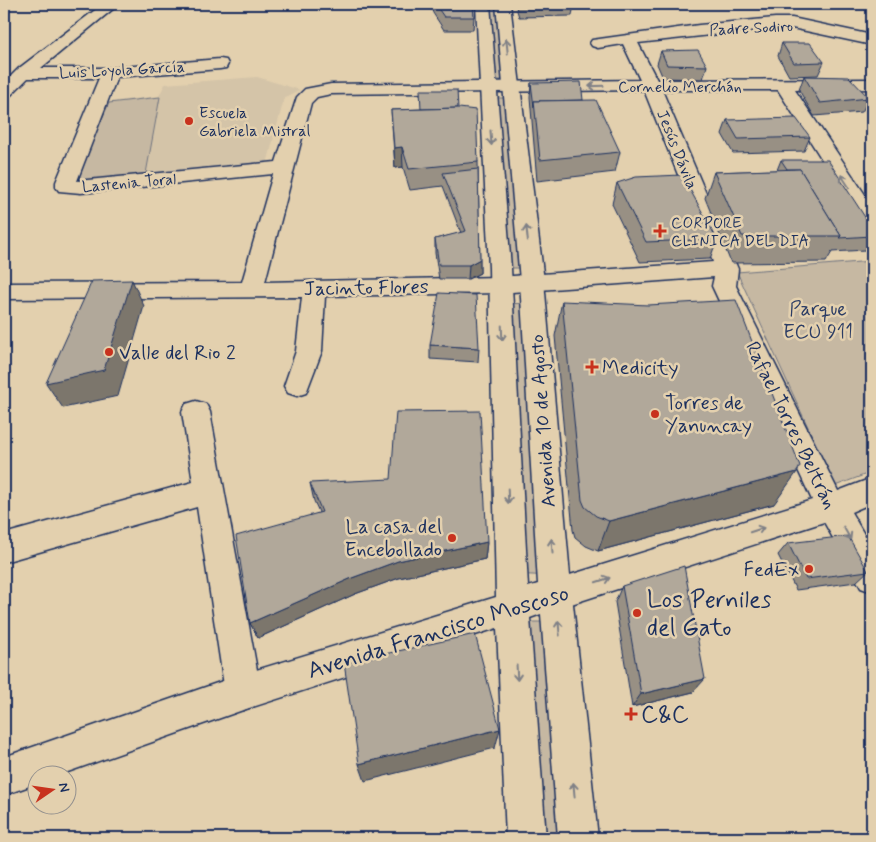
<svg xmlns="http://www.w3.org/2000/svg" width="876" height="842" font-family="Mynerve,sans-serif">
	<rect width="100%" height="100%" fill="#e3d0ae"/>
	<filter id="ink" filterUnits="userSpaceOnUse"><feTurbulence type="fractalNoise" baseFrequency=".02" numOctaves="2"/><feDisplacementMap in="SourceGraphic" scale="10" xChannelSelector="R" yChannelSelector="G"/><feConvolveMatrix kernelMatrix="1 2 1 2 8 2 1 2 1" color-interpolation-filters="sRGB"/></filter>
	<g filter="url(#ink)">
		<!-- built -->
		<path fill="#d4c4a8" d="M257,77L300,90L284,99L267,164L145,177L73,179L109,102L159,96L165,84Z"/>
		<!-- green -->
		<g fill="#c6b8a2" stroke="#707480">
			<path d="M483,4H503L511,80H487Z"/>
			<path d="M160,97L145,179L87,183L74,181L109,103Z"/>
			<path d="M488,98H512L531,268H500Z"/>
			<path d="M872,261V472L835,486L737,272Z"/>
			<path d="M501,303L533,304L554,576L511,574Z"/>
			<path d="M514,622H558L578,838H526Z"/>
		</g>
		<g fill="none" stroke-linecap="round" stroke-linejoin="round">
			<defs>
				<g id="street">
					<path d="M103,4H119L41,68H110L220,59L226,60L228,64L226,68L220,69L117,77L77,181L276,162L297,97L305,89L331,84L640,80L623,44L598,48L592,46L590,43L592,40L699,25L775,18H792L872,35V45L792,28H775L638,43L657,80L872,79V89L795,90L872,205V228L864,226L778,90H662L738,269L736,286L838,491L872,478V503L851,512L872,548V592L861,588L824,522L556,609L544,605L540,594L544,583L812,500L712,286L714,277L500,293L325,296L322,351L306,393L297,396L288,393L284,386L296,351L302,297L4,299V283L242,282L273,174L81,193L59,191L56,187V182L99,78H28L10,96L4,97V83L18,69ZM644,90L713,262L500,277L265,282L311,103L317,97L331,94Z"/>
					<path d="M196,401L206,404L210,412L261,692L256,705L243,710L230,705L225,692L197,507L4,562V534L193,482L182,412L186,404Z"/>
				</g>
				<path id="secondary" d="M476,4H490L511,268L528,587L538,584L520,281L496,4H510L544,281L570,576L598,838H558L541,614L530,618L546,838H506L497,628L243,710L62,774H38V783L4,795V757L243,674L496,597L489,268Z"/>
			</defs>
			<!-- street casing -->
			<use href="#street" stroke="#1b2f5e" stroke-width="3"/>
			<!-- secondary casing -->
			<use href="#secondary" stroke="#1b2f5e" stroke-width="3"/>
			<!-- street -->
			<use href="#street" fill="#e3d0ae" fill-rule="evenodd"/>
			<!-- secondary -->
			<use href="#secondary" fill="#e3d0ae" fill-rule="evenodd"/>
		</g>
		<!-- wall -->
		<g fill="#989084" stroke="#1b2f5e">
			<path d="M430,4H473L474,17L473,30H444L433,13Z"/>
			<path d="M515,4H574L572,16L519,17Z"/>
			<path d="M782,43L824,62L818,75L789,76L778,56Z"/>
			<path d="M661,51L707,66L703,79L663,78L657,64Z"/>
			<path d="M804,76L869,98L862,112L814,116L799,90Z"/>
			<path d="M531,83L583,100L620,152L615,172L537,181L530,97Z"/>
			<path d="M458,108L478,162L480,273L468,279H439L435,253V239L461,233L443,186L410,190L403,167L395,168L391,110Z"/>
			<path d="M727,120L810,137L804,151L733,153L722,134Z"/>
			<path d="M781,160L872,228V238L865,250L832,252L826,262L731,263L705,198L714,172L777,170Z"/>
			<path d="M617,183L717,239L710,259L640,262L612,204Z"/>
			<path d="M562,301L774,504L598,551L586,546L575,537L573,530L555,336Z"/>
			<path d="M430,345L479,348L478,362L430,359Z"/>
			<path d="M310,483L487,542L485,559L399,578L355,594L258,638L250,623L319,512L314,501Z"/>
			<path d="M788,543L868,571L856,582L796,590L778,555Z"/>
			<path d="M622,586L693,692L632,707L615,602Z"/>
		</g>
		<!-- shaded-wall -->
		<g fill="#7c766c" stroke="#1b2f5e">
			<path d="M402,147L403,167L395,168L394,148Z"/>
			<path d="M480,259V273L468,279L469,265Z"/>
			<path d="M132,280L144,306L118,396L63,408L46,383Z"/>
			<path d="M797,472L774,504L598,551L609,521Z"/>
			<path d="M487,542L485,559L399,578L355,594L258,638L250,623L352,578L398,561Z"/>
			<path d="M705,679L693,692L632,707L641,694Z"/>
			<path d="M500,729L495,748L365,781L359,764Z"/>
		</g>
		<!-- building -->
		<g fill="#b1a89a" stroke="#1b2f5e">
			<path d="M435,4H473L474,17H444Z"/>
			<path d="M782,43H810L824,62L794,63Z"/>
			<path d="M698,50L707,66L667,65L661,51Z"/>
			<path d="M804,76L849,77L869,98L820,103Z"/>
			<path d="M581,82L583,100L534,101V107L531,83Z"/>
			<path d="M420,90H457L458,108L421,109Z"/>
			<path d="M596,100L620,152L540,160L534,101Z"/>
			<path d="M459,108L476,110L478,162L409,169L402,147L394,148L391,110Z"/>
			<path d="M796,118L810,137L738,139L727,120Z"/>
			<path d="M781,160H828L872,228V236L839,238L841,236L800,169H787Z"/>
			<path d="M478,169L480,259L469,265H439L435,239L466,231L443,173Z"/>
			<path d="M800,169L841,236H742L714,172Z"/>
			<path d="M682,175L717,239L646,242L617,183L636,177Z"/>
			<path d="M132,280L104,370L46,383L92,281Z"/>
			<path d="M439,293L476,295L479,348L430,345Z"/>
			<path d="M736,300L800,466L797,472L609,521L596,516L585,507L582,500L562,301L648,305Z"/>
			<path d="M480,411L487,542L398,561L352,578L250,623L236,536L322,512L310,483L391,479L396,412Z"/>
			<path d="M848,536L868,571L806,579L788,543Z"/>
			<path d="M684,566L705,679L641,694L622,586Z"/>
			<path d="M475,634L500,729L359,764L344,663Z"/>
		</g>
		<!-- one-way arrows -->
		<defs><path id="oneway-shaft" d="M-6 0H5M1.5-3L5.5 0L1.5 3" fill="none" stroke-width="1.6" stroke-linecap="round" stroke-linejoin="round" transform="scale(1.25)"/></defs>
		<g stroke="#7f8086">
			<use href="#oneway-shaft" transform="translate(507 46) rotate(-96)"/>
			<use href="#oneway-shaft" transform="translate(596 86) rotate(178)"/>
			<use href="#oneway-shaft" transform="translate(491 138) rotate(86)"/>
			<use href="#oneway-shaft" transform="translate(845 181) rotate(-123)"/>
			<use href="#oneway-shaft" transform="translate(527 233) rotate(-96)"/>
			<use href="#oneway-shaft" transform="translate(502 333) rotate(88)"/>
			<use href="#oneway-shaft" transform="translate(508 496) rotate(88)"/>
			<use href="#oneway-shaft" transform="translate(757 530) rotate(-18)"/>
			<use href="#oneway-shaft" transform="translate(847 533) rotate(60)"/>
			<use href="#oneway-shaft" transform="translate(552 546) rotate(-94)"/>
			<use href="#oneway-shaft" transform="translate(603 580) rotate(-18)"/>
			<use href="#oneway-shaft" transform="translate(559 628) rotate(-95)"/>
			<use href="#oneway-shaft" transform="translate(517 673) rotate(87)"/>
			<use href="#oneway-shaft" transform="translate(574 790) rotate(-95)"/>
		</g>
	</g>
	<!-- markers -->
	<g fill="#c8321e" stroke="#e3d0ae" stroke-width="2">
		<circle cx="189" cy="121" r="5"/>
		<path d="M657.5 223.5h5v5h5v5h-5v5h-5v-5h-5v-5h5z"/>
		<circle cx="109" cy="352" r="5"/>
		<path d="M589.5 359.5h5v5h5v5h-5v5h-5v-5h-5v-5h5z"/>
		<circle cx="655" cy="414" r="5"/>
		<circle cx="452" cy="538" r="5"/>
		<circle cx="809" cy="569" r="5"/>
		<circle cx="637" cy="613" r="5"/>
		<path d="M628.5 706.5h5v5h5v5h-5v5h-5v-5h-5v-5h5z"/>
	</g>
	<g text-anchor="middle" stroke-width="5" stroke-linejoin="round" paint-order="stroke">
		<!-- far-street labels -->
		<g font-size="16" fill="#1b2f5e" stroke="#e3d0ae">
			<text transform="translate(751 27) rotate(-3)" y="6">Padre Sodiro</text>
			<text transform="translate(122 69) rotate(-3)" y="6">Luis Loyola García</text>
			<text x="680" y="92">Cornelio Merchán</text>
			<text transform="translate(678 149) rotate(68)" y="6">Jesús Dávila</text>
			<text transform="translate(129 182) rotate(-5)" y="6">Lastenia Toral</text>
		</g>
		<!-- far-poi labels -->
		<g font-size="16" fill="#1b2f5e" stroke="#e3d0ae" text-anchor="start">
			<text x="199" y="118">Escuela<tspan x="199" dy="18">Gabriela Mistral</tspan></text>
			<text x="671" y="228">CORPORE<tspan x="671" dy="18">CLINICA DEL DIA</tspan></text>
		</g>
		<!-- street labels -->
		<g font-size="20" fill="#1b2f5e" stroke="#e3d0ae">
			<text transform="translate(366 287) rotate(-1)" y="7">Jacinto Flores</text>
			<text transform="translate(542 421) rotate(-94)" y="7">Avenida 10 de Agosto</text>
			<text transform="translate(792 425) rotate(64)" y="7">Rafael Torres Beltrán</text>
		</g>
		<!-- park labels -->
		<g font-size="20" fill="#2c3d65" stroke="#e3d0ae">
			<text x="818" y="315">Parque<tspan x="818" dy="23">ECU 911</tspan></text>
		</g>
		<!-- poi labels -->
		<g font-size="20" fill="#1b2f5e" stroke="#e3d0ae" text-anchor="start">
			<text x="119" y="359">Valle del Rio 2</text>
			<text x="602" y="374">Medicity</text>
			<text x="665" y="409">Torres de<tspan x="665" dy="23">Yanuncay</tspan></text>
			<text x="442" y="533" text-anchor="end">La casa del<tspan x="442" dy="23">Encebollado</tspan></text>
			<text x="799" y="576" text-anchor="end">FedEx</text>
		</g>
		<!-- near-poi labels -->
		<g font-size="24" fill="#1b2f5e" stroke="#e3d0ae" text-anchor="start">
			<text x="647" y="607">Los Perniles<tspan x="647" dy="28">del Gato</tspan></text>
			<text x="641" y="722">C&amp;C</text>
		</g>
		<!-- near-street labels -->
		<g font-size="24" fill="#1b2f5e" stroke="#e3d0ae">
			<text transform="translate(438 631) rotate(-17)" y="8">Avenida Francisco Moscoso</text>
		</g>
	</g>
	<!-- margin -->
	<rect width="876" height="842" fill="none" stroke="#e3d0ae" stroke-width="20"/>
	<rect x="10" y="10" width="856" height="822" fill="none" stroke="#1b2f5e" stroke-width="2" filter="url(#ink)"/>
	<!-- north arrow -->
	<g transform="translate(52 790) rotate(77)"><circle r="24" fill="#e3d0ae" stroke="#93908e"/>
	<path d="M0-4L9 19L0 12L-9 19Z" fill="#c8321e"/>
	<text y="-8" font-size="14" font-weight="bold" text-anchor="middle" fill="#1b2f5e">N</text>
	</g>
</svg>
